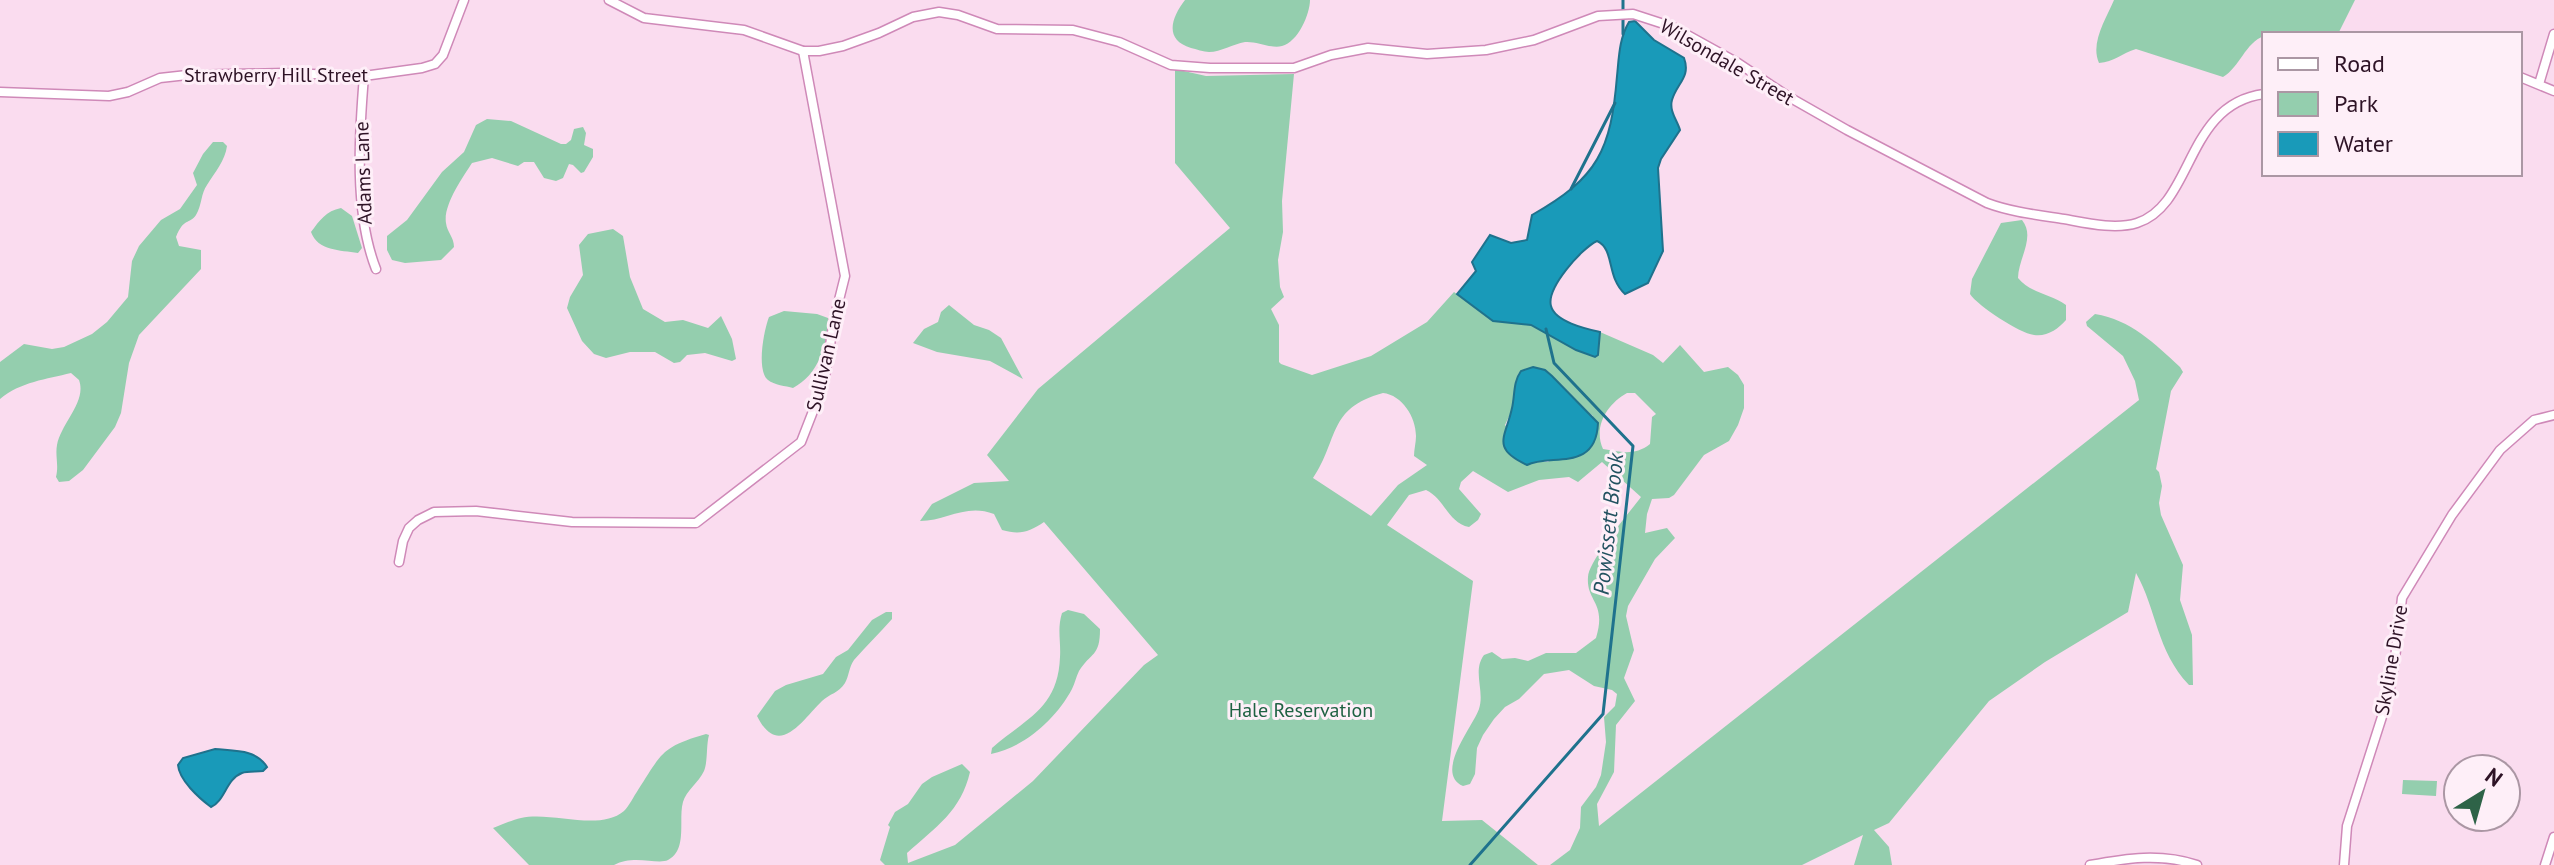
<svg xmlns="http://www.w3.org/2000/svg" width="2554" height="865" font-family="'PT Sans',sans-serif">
	<rect width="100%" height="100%" fill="#fadcef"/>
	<!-- green -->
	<g fill="#94ceae" fill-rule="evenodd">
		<path d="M1185,0H1310C1310,14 1298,42 1282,46C1271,49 1257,41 1245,42C1233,44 1221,52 1209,52C1204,52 1196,49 1191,48C1164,40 1171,18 1185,0Z"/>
		<path d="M2114,0H2355L2338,34H2264V36C2245,43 2240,67 2223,77L2136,49C2122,53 2114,62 2099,63C2090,43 2106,19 2114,0Z"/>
		<path d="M1175,69L1206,76L1294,74L1282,201L1283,232L1278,260L1280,287L1284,297L1271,309L1279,325V362L1281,364L1312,375L1371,356L1427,322L1454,292L1493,321L1531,325L1576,350L1598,354L1600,332L1653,355L1663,363L1680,345L1704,372L1728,367L1738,375L1744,385V408L1738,425L1729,441L1704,455L1674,495L1669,498L1652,499L1647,514L1645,533L1667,528L1675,538L1655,559L1628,606L1626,616L1634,650L1624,678L1635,701L1616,725L1614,772L1597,804L1599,826L2139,400L2135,381L2123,356L2087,326L2086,322L2095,314C2131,320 2154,343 2180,367L2183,372L2171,391L2156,469L2159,472L2162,486L2159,503L2161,515L2183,565L2180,600L2192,635L2193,685H2189C2156,650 2157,610 2136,573L2128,612L2045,662L1989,701L1889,823L1874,830L1889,847L1892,865H1854L1863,835L1802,865H1550L1570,850L1580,828L1581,807L1596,787L1601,775L1606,742L1604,717L1615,706L1617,694L1612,690L1594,686L1569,670L1544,674L1519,699L1505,707L1494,719L1483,735L1477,748L1475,774L1470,784L1463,786C1434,773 1472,728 1479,709C1485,691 1472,671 1484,655L1492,652L1502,659L1515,658L1528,661L1546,653H1576L1596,638C1607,602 1586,602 1588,577C1589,560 1629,513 1641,497L1602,462L1578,482L1569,477L1539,480L1508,492L1473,471L1461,482L1459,489L1481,514L1478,520L1469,527C1448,523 1445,499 1426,490L1409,495L1387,525L1473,581L1442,821L1482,820L1538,865H885L880,860L890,827L888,825L895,812L908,804L922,784L932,777L962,764L970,772C961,811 936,827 907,853L908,863L955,845L1033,781L1144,665L1158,655L1044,522C1029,532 1020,535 1002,530L994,514C966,503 946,521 920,521L932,504L974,483L1009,481L987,455L1038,389L1230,228L1175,163ZM1533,367C1553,369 1576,403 1593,416L1548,462L1535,461L1505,425L1512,410L1518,374ZM1383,393C1402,395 1416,417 1416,436C1416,443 1414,449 1414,456L1427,465L1398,485L1371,516L1313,478C1339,440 1327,408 1383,393ZM1627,393H1635L1656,414L1652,417L1650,444C1635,456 1620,452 1603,449C1593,427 1607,404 1627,393Z"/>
		<path d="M487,119L511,121L561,144H566L571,140L574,129L583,127L586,133L584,145L593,149V157L584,172L581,173L573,165L569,164L563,178L556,181L544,178L534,162H524L518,166L492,158L472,163C463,177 443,205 446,223C447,232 454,237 454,247L441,260L405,263L392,260L387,250V236L407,220L442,172L464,152L476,125Z"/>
		<path d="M213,142H223L227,146C225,161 215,172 207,185C201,193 202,205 196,215C189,225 184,217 176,237L179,246L201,250V269L139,335L129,363L121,413L115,427L83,470L69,481L59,482L56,477C59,465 55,456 57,445C61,423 87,402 79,380L71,373C47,379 20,382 0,399V362L24,344L52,349L64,347L92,334L107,322L128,297L132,261L139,246L161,220L180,209L197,185L193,173L203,154Z"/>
		<path d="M341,208L352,216L362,248L358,253C340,250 318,251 311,232C320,220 326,211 341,208Z"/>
		<path d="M2022,220C2036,237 2018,259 2018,278C2030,293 2050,294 2066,305V320C2058,329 2047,337 2034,335C2019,333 1978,306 1970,294L1972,279L2001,223Z"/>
		<path d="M613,229L623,236L630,277L643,309L665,322L683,320L708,328L721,316L732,339L736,359L732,361L705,353L687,355L680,362L674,363L655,352H630L606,358L594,354L582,341L567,308L570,297L583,275L579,245L588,234Z"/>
		<path d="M949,305L974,325L989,330L1001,338L1023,379L990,361L937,352L913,343L924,329L938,322L941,312Z"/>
		<path d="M784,311L817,314L828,318C828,345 818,375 793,388C786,386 774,385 768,380C756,370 764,330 769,317Z"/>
		<path d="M1068,610L1084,614L1100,629C1100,657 1091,652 1079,671C1076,677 1075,683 1072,689C1056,719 1025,747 991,754L992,748C1026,718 1058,709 1060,657C1061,641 1057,629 1062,613Z"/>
		<path d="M886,612H892V619C880,633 866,646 854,660C849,667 849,676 845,683C839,693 829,694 822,701C803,719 779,760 757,716L775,691L786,685L823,674L836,657L848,650L872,620Z"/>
		<path d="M706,734L709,735C706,746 708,761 704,771C699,782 686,791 683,802C678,819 688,850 668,860C657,865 634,854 614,865H529L493,828C501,825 512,820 521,818C552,811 599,832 624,811C629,806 634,796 638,790C662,753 661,747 706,734Z"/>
		<path d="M2403,780L2437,781L2436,796L2402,794Z"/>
	</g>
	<!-- water -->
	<g fill="#199ab9" stroke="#1f728d" stroke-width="2">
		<path d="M1635,21L1654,40L1684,58C1691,77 1677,83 1672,100C1669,111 1677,120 1680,130L1661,159L1658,168L1663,251L1648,283L1625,294C1606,277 1615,249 1597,241C1582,248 1546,288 1551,306C1555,322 1587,329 1600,332L1598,355L1595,357L1576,350L1531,325L1493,321L1457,294L1476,271L1472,262L1490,235L1511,243L1527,240L1532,215C1598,178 1611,150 1617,76C1619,57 1619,39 1629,22Z"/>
		<path d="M1533,367L1545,370L1552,376L1598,423C1596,473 1550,453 1527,465C1490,448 1506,437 1512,408C1515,395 1513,382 1521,371Z"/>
		<path d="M215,749C234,751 256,749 267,767L263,771C257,772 248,771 242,773C226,779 225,801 211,807C199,798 179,780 178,765L183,758Z"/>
	</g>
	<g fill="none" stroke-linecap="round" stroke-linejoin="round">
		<!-- stream -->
		<g stroke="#1f728d" stroke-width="3">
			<path d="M1623,34V0"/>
			<path d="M1571,189L1615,103"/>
			<path d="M1470,865L1603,714L1633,446L1554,363L1546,329"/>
		</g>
		<defs>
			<g id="street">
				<path d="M609,0L644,18L744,30L803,51H819L843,46L879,33L913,17L939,12L958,15L997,29L1073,30L1119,42L1171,65L1210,68H1294L1331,55L1368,48L1427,54L1486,50L1534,40L1598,16L1633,14L1673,27L1738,63L1789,97L1847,130L1987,203C2011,212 2038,215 2064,219C2086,223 2115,230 2137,223C2194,205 2185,104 2264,94"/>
				<path d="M364,76C359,136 354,213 376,269"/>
				<path d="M2520,77L2554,91"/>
				<path d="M2539,84L2554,34"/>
				<path d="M0,92L109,96L128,92L160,78L187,75L286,73L364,76L422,68L435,64L443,55L464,0"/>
				<path d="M399,562L403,541L409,528L418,520L434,512L476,511L572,522L696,523L801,442L824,383L834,320L845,276L803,51"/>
				<path d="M2090,865C2127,858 2161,853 2197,865"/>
				<path d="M2344,865L2347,826L2388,698L2394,667L2402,598L2452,515L2500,450L2534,420L2554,415"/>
				<path d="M2545,865L2554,837"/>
			</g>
		</defs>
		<!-- street casing -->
		<use href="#street" stroke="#cf89b8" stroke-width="11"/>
		<!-- street -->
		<use href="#street" stroke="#fff" stroke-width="8"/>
	</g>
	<g text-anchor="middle" stroke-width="6" stroke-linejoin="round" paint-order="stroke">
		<!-- street labels -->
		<g font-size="20" fill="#2e1326" stroke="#feeff8">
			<text transform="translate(1727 62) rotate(30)" y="7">Wilsondale Street</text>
			<text x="276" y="82">Strawberry Hill Street</text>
			<text transform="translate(363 173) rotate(-92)" y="7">Adams Lane</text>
			<text transform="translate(826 355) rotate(-77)" y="7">Sullivan Lane</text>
			<text transform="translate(2391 660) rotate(-80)" y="7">Skyline Drive</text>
		</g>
		<!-- park labels -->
		<g font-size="20" fill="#1f6243" stroke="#feeff8">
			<text x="1301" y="717">Hale Reservation</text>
		</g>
		<!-- water labels -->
		<g font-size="22" font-style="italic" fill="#225260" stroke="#feeff8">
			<text transform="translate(1608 524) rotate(-84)" y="8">Powissett Brook</text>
		</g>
	</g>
	<!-- legend -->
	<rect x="2262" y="32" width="260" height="144" fill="#feeff8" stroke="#ab97a4" stroke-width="2"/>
	<rect x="2278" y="58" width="40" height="12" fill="#ffffff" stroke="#ab97a4" stroke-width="2"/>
	<text x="2334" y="72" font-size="24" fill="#2e1326">Road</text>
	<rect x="2278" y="92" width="40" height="24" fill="#94ceae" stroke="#ab97a4" stroke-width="2"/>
	<text x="2334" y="112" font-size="24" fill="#2e1326">Park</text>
	<rect x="2278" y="132" width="40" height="24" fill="#199ab9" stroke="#ab97a4" stroke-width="2"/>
	<text x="2334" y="152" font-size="24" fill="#2e1326">Water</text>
	<!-- north arrow -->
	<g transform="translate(2482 793) rotate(37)"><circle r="38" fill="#feeff8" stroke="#ab97a4" stroke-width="2"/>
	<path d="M0-6L14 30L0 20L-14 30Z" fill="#2e6348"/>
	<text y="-12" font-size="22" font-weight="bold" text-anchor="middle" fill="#2e1326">N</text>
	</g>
</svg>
